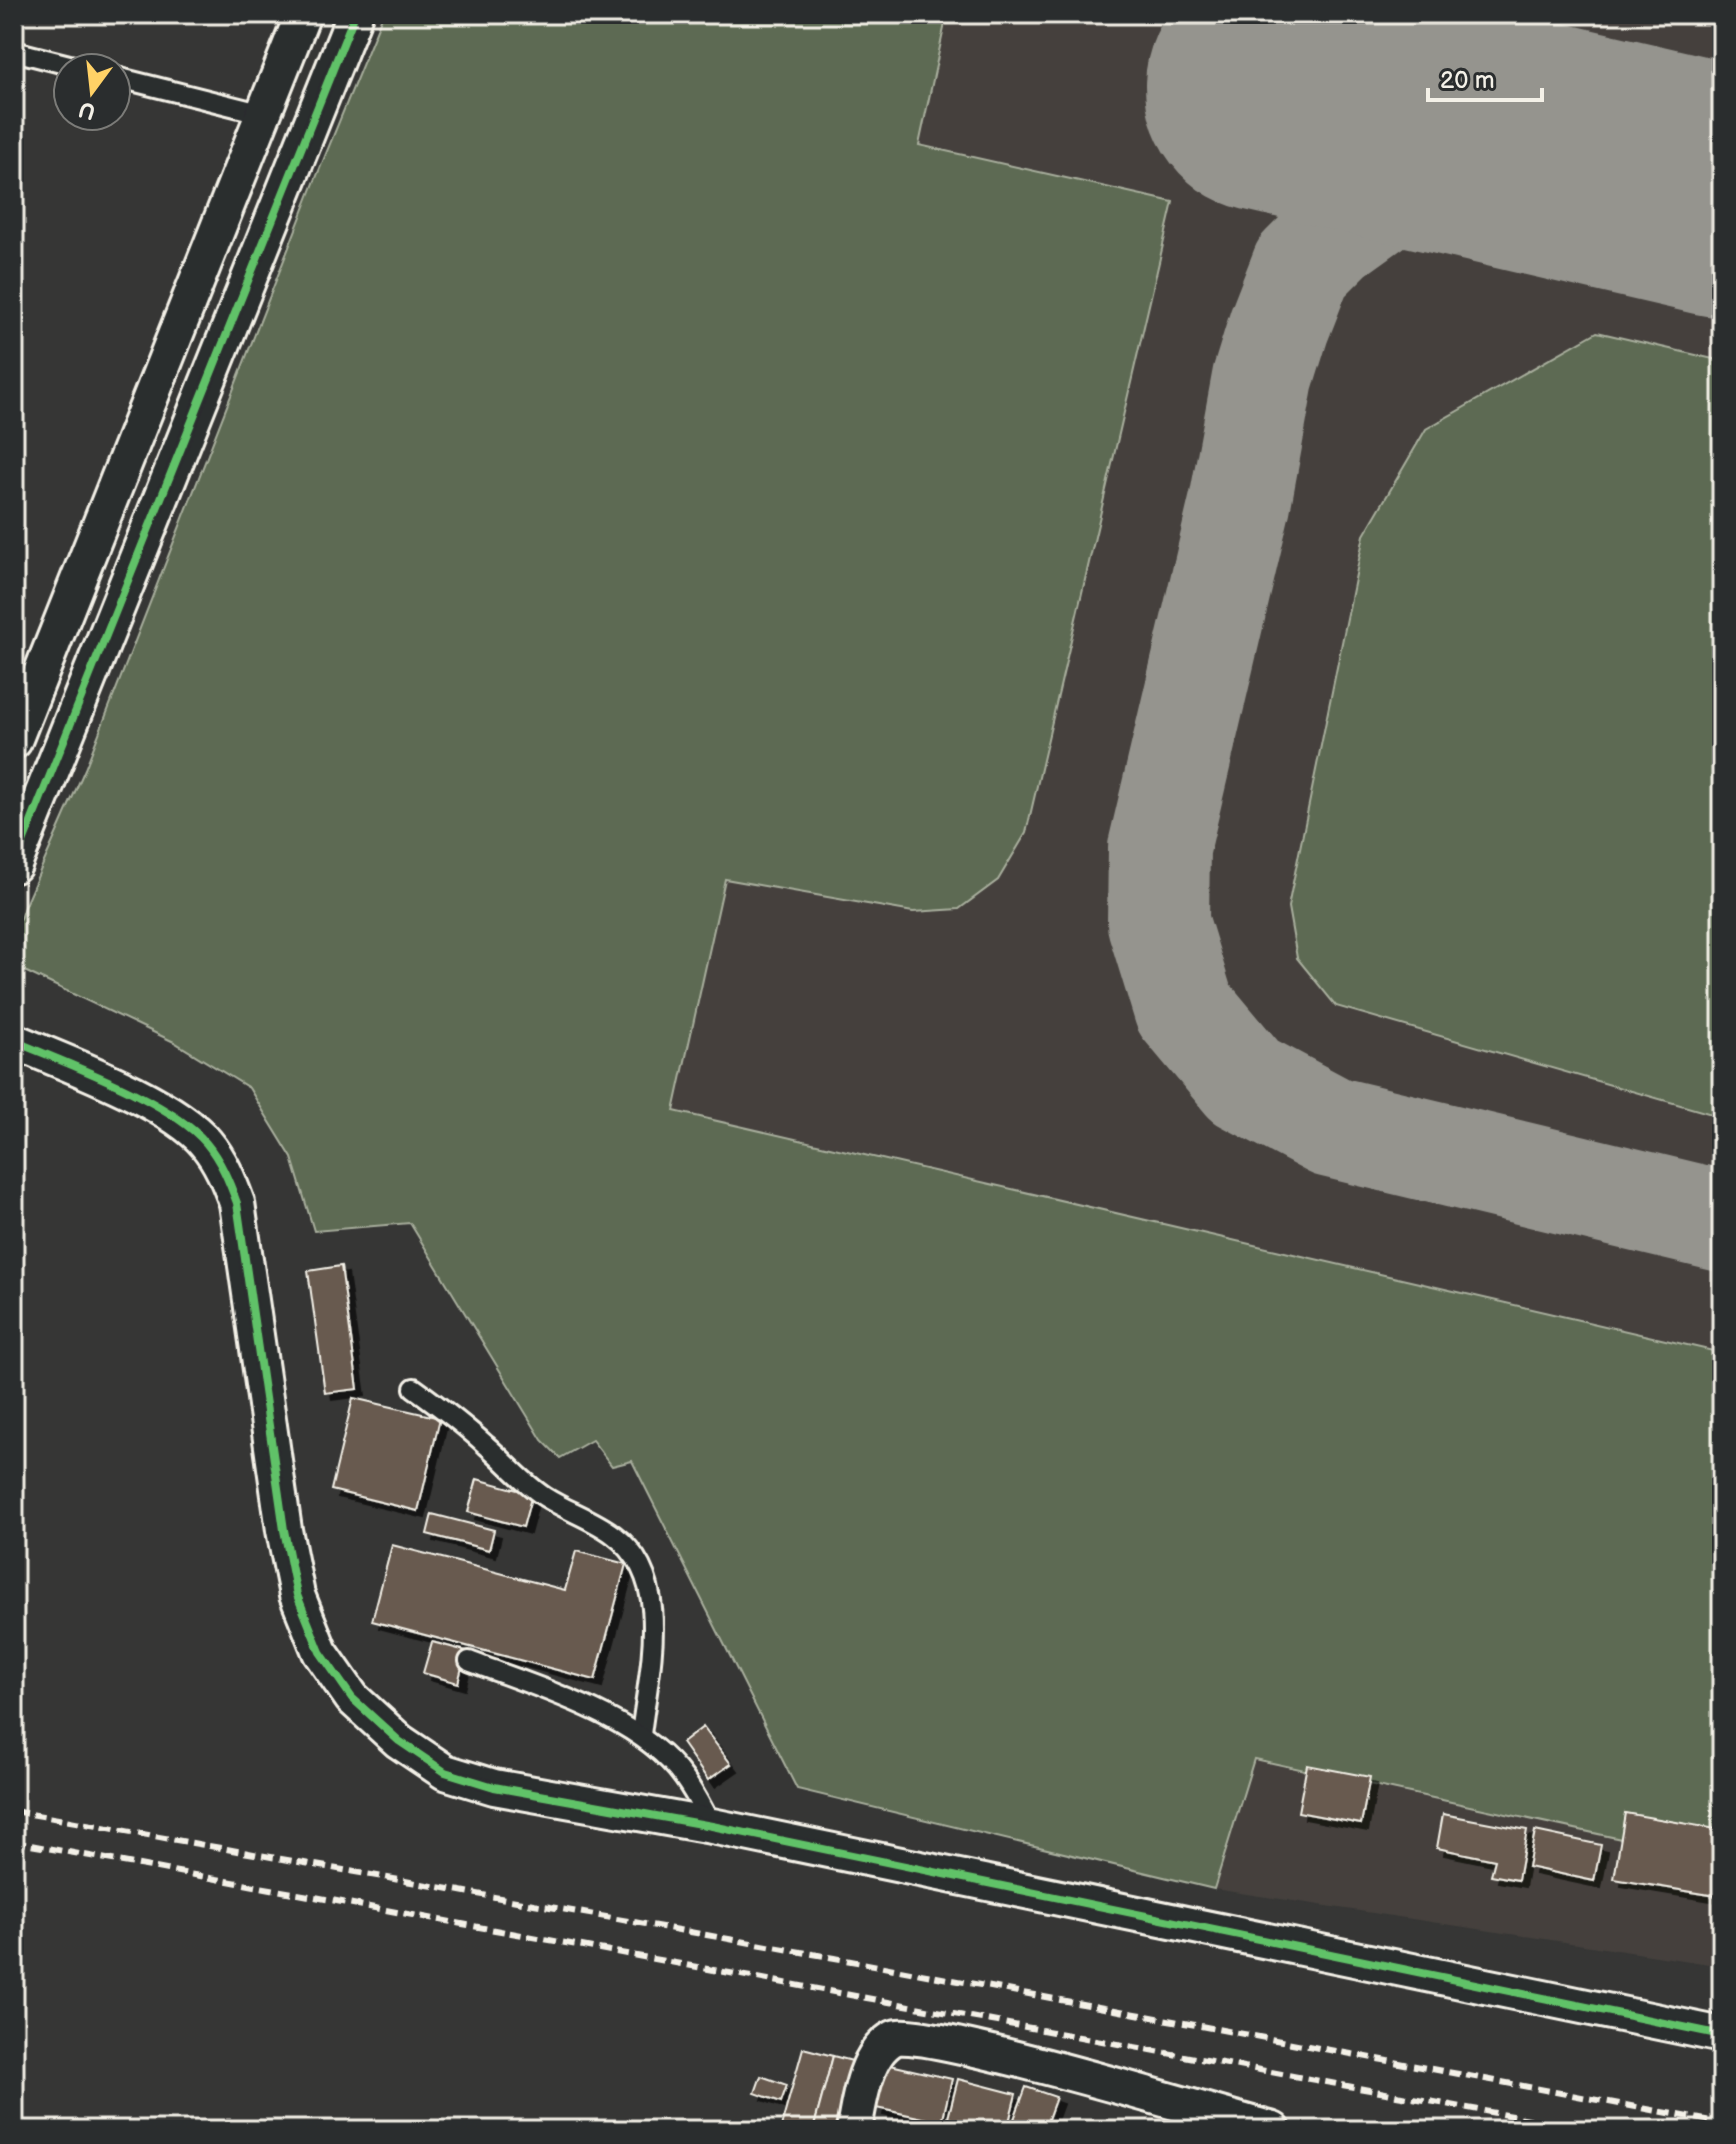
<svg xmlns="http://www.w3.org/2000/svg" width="1736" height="2144" font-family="'Balsamiq Sans',sans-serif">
	<defs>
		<filter id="shadow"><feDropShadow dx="7" dy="7" stdDeviation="0" flood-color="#0009"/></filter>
	</defs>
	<rect width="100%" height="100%" fill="#363635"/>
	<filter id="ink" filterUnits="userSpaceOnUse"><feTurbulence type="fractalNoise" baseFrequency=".0125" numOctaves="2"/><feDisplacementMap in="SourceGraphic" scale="16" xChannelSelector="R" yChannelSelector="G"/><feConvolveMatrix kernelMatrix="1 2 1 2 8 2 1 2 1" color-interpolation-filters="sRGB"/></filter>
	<g filter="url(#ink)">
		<!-- built -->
		<path fill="#45413d" d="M383,14H1722V1966L1214,1889L797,1789L632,1461L612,1466L592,1440L560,1458L542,1440L410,1223L314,1231L292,1158L249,1088L174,1042L14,966V937L24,907L85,769L314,183Z"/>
		<!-- green -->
		<g fill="#5d6a52" stroke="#a8ae9d" stroke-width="2">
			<path d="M383,14H947L919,145L1173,202L1026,833L998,880L959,909L913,912L725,879L674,1111L1722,1353V1861L1254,1759L1214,1889L797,1789L632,1461L612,1466L592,1440L560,1458L542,1440L410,1223L314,1231L292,1158L249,1088L174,1042L14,966V937L24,907L85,769L314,183Z"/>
			<path d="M1597,332L1722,361V1117L1336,1006L1297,958L1288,907L1364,535L1426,429Z"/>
		</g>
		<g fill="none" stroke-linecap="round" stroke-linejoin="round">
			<!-- taxiway -->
			<path stroke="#95948e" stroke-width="102" d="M1607,164L1535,155L1476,160L1394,192L1334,235L1302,267L1279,326L1263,378L1240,503L1159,848L1158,923L1184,1008L1245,1081L1331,1127L1722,1221"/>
			<!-- runway -->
			<path stroke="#95948e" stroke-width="254" d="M1272,86L1722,190"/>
		</g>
		<!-- building -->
		<g fill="#685a4f" stroke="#f4f1e8" stroke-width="2" filter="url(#shadow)">
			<path d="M341,1266L358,1389L325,1393L308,1271Z"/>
			<path d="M353,1398L440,1418L418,1511L331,1490Z"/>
			<path d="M477,1479L532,1494L523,1527L468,1512Z"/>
			<path d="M432,1514L494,1530L489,1550L427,1534Z"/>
			<path d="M392,1545L565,1590L576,1551L626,1564L595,1680L372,1621Z"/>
			<path d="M432,1642L466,1651L458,1683L423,1673Z"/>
			<path d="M703,1727L731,1764L708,1780L682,1743Z"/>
			<path d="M1307,1765L1370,1777L1361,1824L1298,1812Z"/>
			<path d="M1625,1813L1722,1830V1897L1614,1879Z"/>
			<path d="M1443,1814L1527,1830L1518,1880L1491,1875L1495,1860L1437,1848Z"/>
			<path d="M1535,1831L1601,1845L1594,1881L1528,1867Z"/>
			<path d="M803,2048L833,2056L813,2130H793L781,2127Z"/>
			<path d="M833,2056L860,2063L842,2130H813Z"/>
			<path d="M886,2064L952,2079L942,2122L876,2108Z"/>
			<path d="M761,2076L787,2085L781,2102L755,2093Z"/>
			<path d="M958,2079L1016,2094L1007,2130H995L948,2118Z"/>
			<path d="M1026,2087L1056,2097L1044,2130H1010Z"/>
		</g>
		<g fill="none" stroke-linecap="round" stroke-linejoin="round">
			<defs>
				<g id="service">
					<path d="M14,51L81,68"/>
					<path d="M116,77L264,114"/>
					<path d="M414,1388C439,1406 463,1424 486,1445C506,1462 523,1483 545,1497C567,1511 593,1519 614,1535C675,1580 648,1672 641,1735"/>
					<path d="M469,1661C538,1688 640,1716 684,1778C695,1793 703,1810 712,1826"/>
				</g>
				<g id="minor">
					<path d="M14,741L303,14"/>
					<path d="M14,865L355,14"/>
					<path d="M14,1041C65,1063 171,1101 206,1143C221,1161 229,1181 237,1203L284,1530L297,1595L320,1652L352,1698L399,1741L445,1772L494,1787L712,1826L1722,2035"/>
					<path d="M854,2130C859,2102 865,2052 894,2038C919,2025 1225,2117 1273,2130"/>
				</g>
			</defs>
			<!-- service casing -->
			<use href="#service" stroke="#f4f1e8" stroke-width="24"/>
			<!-- minor casing -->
			<use href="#minor" stroke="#f4f1e8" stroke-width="40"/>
			<!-- service -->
			<use href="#service" stroke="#2a2d2e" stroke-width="18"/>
			<!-- minor -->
			<use href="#minor" stroke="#2a2d2e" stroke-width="34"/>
			<!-- rail -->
			<g stroke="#f4f1e8" stroke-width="6" stroke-dasharray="12 6" stroke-linecap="butt">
				<path d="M14,1811L835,1958L1722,2123"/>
				<path d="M14,1842L1588,2130"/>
			</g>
			<defs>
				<g id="cycleway">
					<path d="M14,865L355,14"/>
					<path d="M14,1041C65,1063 171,1101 206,1143C221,1161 229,1181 237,1203L284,1530L297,1595L320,1652L352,1698L399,1741L445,1772L494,1787L712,1826L1722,2035"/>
				</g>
			</defs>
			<!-- cycleway casing -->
			<use href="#cycleway" stroke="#2a2d2e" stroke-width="13"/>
			<!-- cycleway -->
			<use href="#cycleway" stroke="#61c268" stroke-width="8"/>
		</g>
	</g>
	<!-- margin -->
	<rect width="1736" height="2144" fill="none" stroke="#2a2d2e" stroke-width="48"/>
	<rect x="24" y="24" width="1688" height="2096" fill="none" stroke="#f4f1e8" stroke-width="3" filter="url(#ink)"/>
	<!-- north arrow -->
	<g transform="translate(92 92) rotate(195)"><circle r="38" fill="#2a2d2e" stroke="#7b7b78" stroke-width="2"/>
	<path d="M0-6L14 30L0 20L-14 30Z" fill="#ffd166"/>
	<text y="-12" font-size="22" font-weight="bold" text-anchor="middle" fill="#f4f1e8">U</text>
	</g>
	<!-- scale -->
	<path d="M1428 88v12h114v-12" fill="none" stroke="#f4f1e8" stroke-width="4"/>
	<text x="1440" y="88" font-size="24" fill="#f4f1e8" stroke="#2a2d2e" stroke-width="6" paint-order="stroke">20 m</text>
</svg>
